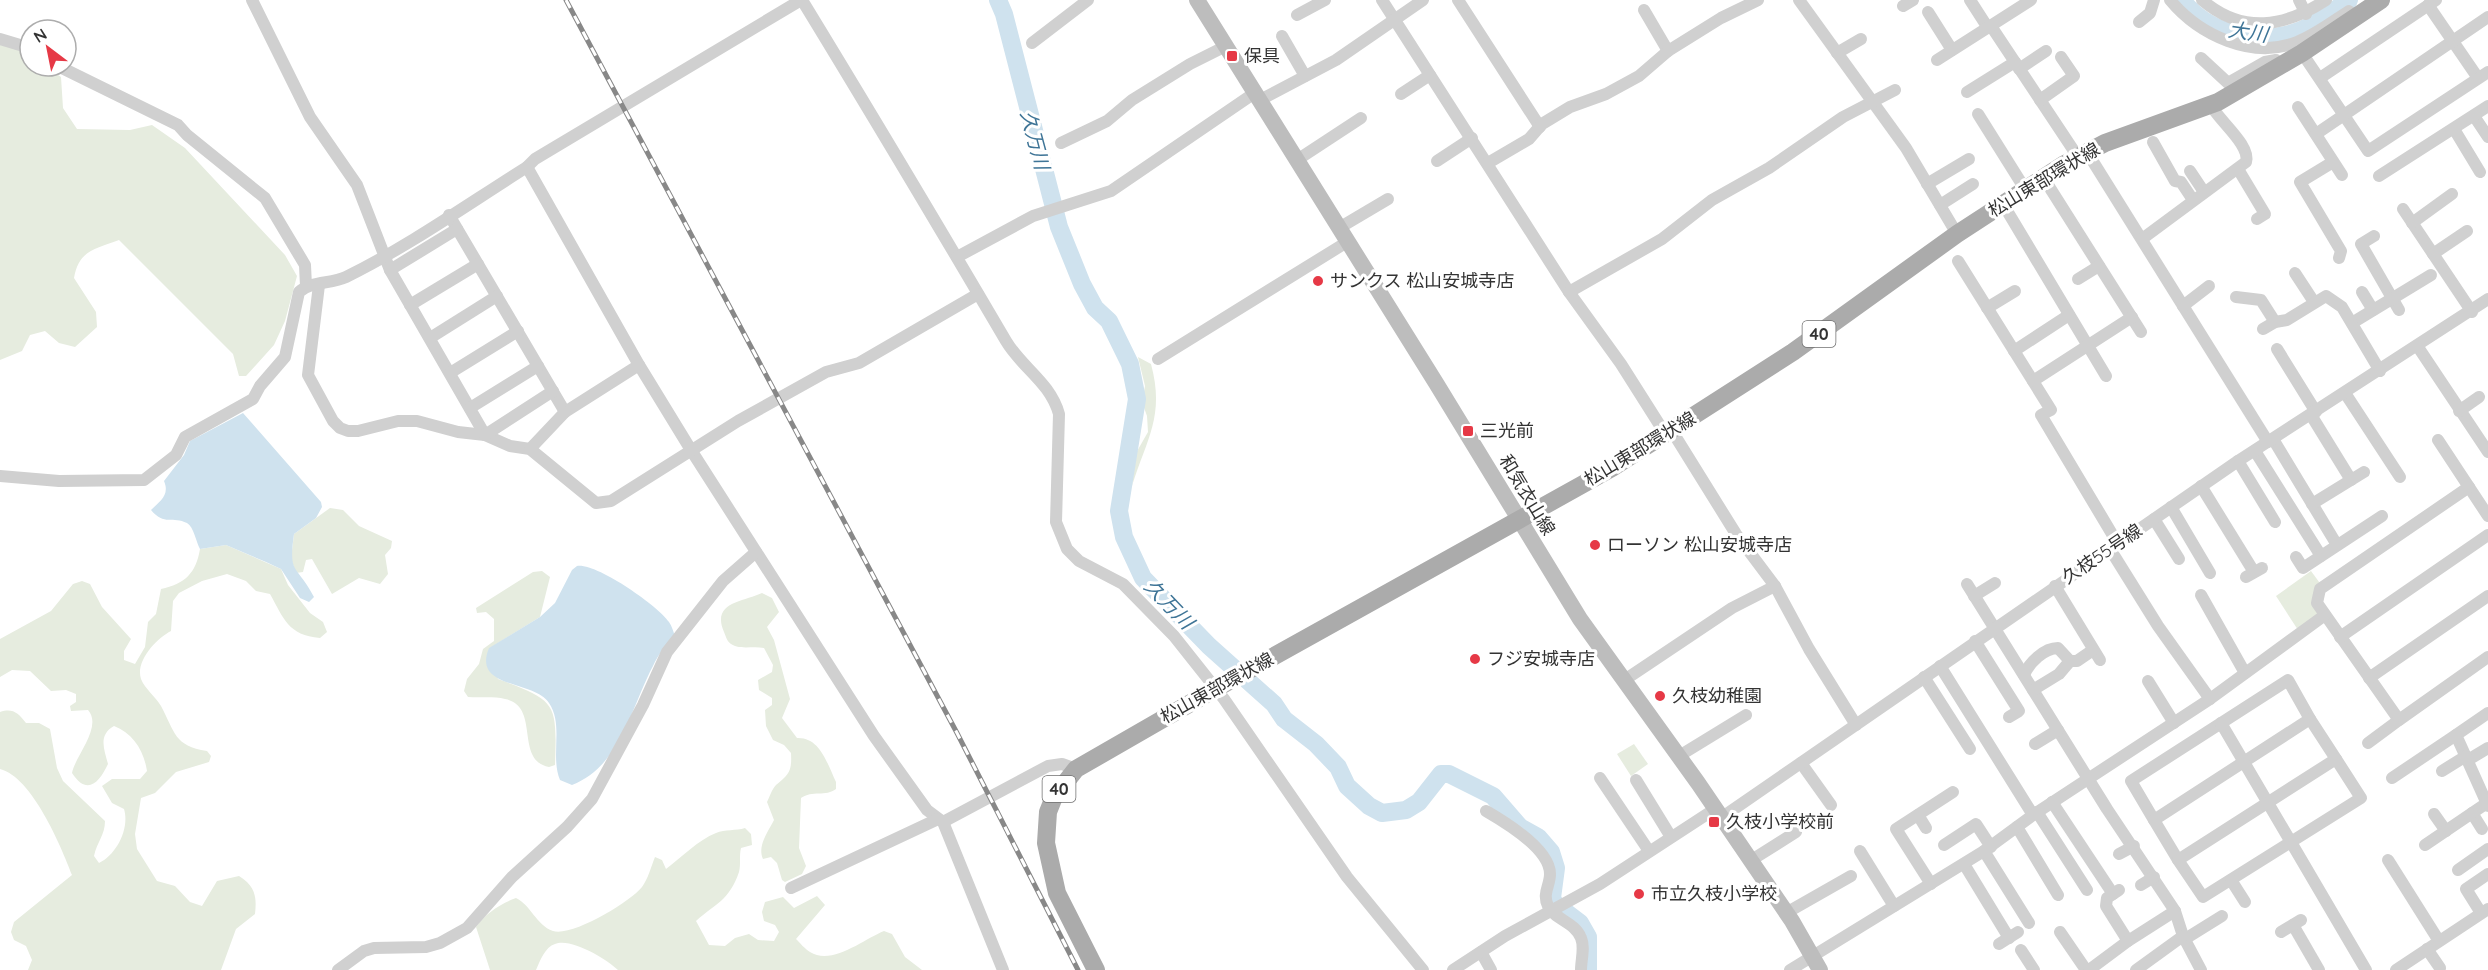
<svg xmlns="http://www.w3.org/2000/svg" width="2488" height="970" font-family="Quicksand,'Noto Sans JP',sans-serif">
	<rect width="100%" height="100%" fill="#fff"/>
	<!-- green -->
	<g fill="#e6ecdf">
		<path d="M0,42H10L30,54V66H46L61,77L63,108L77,129L130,130L152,125L185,148L285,255L297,276L285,321L274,345L246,376H239L233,354L119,240C95,249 79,250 74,278L96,312L97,327L75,347L59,343L45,331L30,335L22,351L0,360Z"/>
		<path d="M1138,357L1151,364C1165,416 1147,438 1132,486L1136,453L1148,432L1147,416L1142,402L1145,386Z"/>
		<path d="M330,508L343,510L359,526L392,541L391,548L385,555L388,574L380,584L359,578L332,594L312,559L306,560L303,572L296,573L291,559L294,534Z"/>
		<path d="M226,545L281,569L288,585L310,613L323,622L327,632L320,638C288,635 284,619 270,594L256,591L246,581L227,574L202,581L179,593L173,601L171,631C157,638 135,661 141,679C145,689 156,697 161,706C175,732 174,746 207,751L211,756L209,762L176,772L155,793L141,798L135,834L137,849L157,881L175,886L190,902L202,906L217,881L239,876C255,886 257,896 255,914L236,929L221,970H28L32,960L26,946L14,940L11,932L14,922L72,875C61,846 32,777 0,769V712C13,708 18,713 26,723H39L50,729L57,768L63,781L105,821C105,835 97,842 94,856L99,863C116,855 130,829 124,809L112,803L102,786L112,779H140L147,771C144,751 133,733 114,726C98,735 104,749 108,764C99,783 87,796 72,773C75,756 103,727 88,710L71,711L70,706L76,702V694L66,690L51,691L30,671L12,670L0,677V639L51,611L73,584L82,581L90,584L102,607L131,639L124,651V660L135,664L145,647L148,622L156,614L161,589C185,584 196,573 200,549Z"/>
		<path d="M542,571L550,577L540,617L490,648L498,679C557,701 557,702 555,765L549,767C514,760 541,706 505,699C494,696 480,698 468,697L464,691L467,679L479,664L483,649L494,641V619L486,612L477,613L476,608L533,572Z"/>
		<path d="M2311,571L2322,586L2321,613L2298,630L2276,596Z"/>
		<path d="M762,593L772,598L779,612L767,627L774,640L790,699L782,718L797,738C820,737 827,763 836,782V789C826,797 812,790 801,798L799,848L806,866L802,874L785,882L782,880L777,863L771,857L763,859C757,846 768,832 774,820L767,802C769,798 772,789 776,785C789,774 792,772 791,753L784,745L773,740L766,726L765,710L772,705V698L759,690L758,680L772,672L773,665L764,648C754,646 744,649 735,646C727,643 727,639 724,632C711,602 743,602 762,593Z"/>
		<path d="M1634,744L1648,764L1631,776L1617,754Z"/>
		<path d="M745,828L751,834L752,845L741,848C739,856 741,864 739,872C729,901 716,903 696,921L709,945L725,946L735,938L749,934L758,940L774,941L779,932L775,925L764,921L762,912L765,902L783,897L794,908L817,896L825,905L796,939C800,943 805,949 810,952C832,966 864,939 884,931L892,934L905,957L922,970H618C607,959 570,937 555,944C545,947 540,961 536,970H490L476,927C486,913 500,904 516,898C531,905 536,925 553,931C572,937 630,902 642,887C648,879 651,867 655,857L662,860L666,869C682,857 698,840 716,833C725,829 736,831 745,828Z"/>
	</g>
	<!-- water -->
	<g fill="#cfe2ee">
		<path d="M243,413L321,502L322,507L316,518L294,534C288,576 297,564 314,597L309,602L300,598L281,569L266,562L226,545L200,549C196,542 194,527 187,523C173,516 164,526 151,510C160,501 170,495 164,481L184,455L190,441Z"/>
		<path d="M577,566C597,563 658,606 669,622C672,626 673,631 675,636C667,645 658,654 653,666C631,707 621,766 572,785L560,780C550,756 564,725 549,703C534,680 472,689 489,648L540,617L555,603L572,570Z"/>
	</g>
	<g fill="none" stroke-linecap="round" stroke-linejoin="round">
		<!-- river -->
		<g stroke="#cfe2ee" stroke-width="18">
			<path d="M998,0L1004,14L1059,227L1082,284L1095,308L1109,321L1130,364L1137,399L1119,511L1124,537L1143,578L1209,646L1274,704L1284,719L1316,744L1338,767L1347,786L1369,806L1382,813L1406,810L1419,802L1441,774H1449L1493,796L1520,827L1538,837L1551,852L1556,868L1552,898L1555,904L1580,923L1588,937V970"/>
			<path d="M2182,0C2210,37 2270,48 2310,26C2323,19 2336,9 2349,0"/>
		</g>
		<!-- street -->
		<g stroke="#d0d0d0" stroke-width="12">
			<path d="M252,0L310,117L357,185L390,270L485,435"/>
			<path d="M802,0C871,113 939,227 1006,341C1022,368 1050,382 1059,414L1056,522L1067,549L1079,561L1123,584L1174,636L1224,699L1347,877L1423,970"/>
			<path d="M1382,0L1569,292L1621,364L1666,435"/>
			<path d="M1458,0L1540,127"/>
			<path d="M1799,0L1906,148L1957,234"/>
			<path d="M1970,0L1988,28"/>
			<path d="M2170,0C2199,35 2252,60 2297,42C2315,35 2332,22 2349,11"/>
			<path d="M2202,0C2243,35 2285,27 2326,0"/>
			<path d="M2299,0L2306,14"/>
			<path d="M2428,5L2478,78"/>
			<path d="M1903,6L1913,0"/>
			<path d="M1644,10L1668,51"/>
			<path d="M1928,12L1952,50"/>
			<path d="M1297,15L1325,0"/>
			<path d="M2139,22L2150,13L2154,0"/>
			<path d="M1991,26L2078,157"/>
			<path d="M1282,36L1305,76"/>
			<path d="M0,39L30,48"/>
			<path d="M1032,43L1088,0"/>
			<path d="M1837,53L1861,39"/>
			<path d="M2302,53L2368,151L2488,72"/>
			<path d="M2201,58L2228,83L2265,62L2276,60L2282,65"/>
			<path d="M1937,60L2031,0"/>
			<path d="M58,66L178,125L187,135L265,198L305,265L306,286"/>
			<path d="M2019,69L2046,51"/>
			<path d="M2320,78L2436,0"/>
			<path d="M1967,92L2015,62"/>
			<path d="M1401,94L1430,75"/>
			<path d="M1260,100L1336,60L1423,0"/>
			<path d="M2040,100L2074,76L2061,57"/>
			<path d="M2298,107L2342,175"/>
			<path d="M1978,114L2025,189"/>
			<path d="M2474,116L2488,137"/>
			<path d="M2454,129L2480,172"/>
			<path d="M2316,134L2488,17"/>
			<path d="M2153,142L2175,181L2181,182L2193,200"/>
			<path d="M1061,143L1107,121L1132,100L1190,64L1226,46"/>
			<path d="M2087,152L2268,442"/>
			<path d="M1297,160L1361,118"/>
			<path d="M1437,161L1472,138"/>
			<path d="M2333,162L2300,182L2341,251L2339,258"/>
			<path d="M1488,163L1529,139L1542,124L1570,107L1606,94L1639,76L1668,51L1721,18L1758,0"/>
			<path d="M527,167L639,365L691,450L874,736L927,810L943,822L1048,766L1062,764L1076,769"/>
			<path d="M2238,169L2265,214L2257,219"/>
			<path d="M2190,171L2204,192"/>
			<path d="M2379,176L2488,106"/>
			<path d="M2043,177L2141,332"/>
			<path d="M1927,184L1969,159"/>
			<path d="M2003,204L2106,376"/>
			<path d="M1940,205L1973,184"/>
			<path d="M2403,209L2472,312"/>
			<path d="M449,215L565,412L639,365"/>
			<path d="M2412,223L2452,194"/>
			<path d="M1339,228L1388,199"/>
			<path d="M2374,236L2361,244L2399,310"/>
			<path d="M2142,239L2246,162C2251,145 2218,120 2211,105"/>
			<path d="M2433,254L2467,231"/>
			<path d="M957,257L1033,216L1111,191L1256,92"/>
			<path d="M1958,261L2051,410L2041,415L2118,544"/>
			<path d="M390,270L457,229"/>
			<path d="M2295,273L2314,302"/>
			<path d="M2078,279L2099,266"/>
			<path d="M319,285L308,375L333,421L340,428L348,431H358L398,421H417L458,432L485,435L510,446L530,449L596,503L611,501L738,421L826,372L859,363L978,294"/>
			<path d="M1569,292L1662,239L1712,200L1769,168L1843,117L1895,90"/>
			<path d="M2362,292L2373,310"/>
			<path d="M2236,297L2261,300L2275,322"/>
			<path d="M410,305L478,264"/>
			<path d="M2183,306L2209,286"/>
			<path d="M1987,308L2015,291"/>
			<path d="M2352,323L2431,275"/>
			<path d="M2263,329L2275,322L2287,320L2326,296L2342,307L2380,371"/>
			<path d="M430,338L497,296"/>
			<path d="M2418,347L2488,452"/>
			<path d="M2277,349L2316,412"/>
			<path d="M2014,351L2069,315"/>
			<path d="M1158,359L1347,242"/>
			<path d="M450,373L518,331"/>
			<path d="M2033,381L2132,317"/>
			<path d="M2345,393L2400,477"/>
			<path d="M470,408L538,366"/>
			<path d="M2459,411L2479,397"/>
			<path d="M2311,415L2351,480"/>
			<path d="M1672,431L1736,534L1775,586L1809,649L1856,725"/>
			<path d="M485,435L553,391"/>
			<path d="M2273,439L2337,545"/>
			<path d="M2438,440L2488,516"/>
			<path d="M530,449L565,412"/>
			<path d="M2255,451L2321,556"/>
			<path d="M2238,461L2275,522"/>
			<path d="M0,476L59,481L144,480L176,455L185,437L253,399L260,386L285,357L299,292C311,281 331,284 346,277C409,246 468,204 527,167L535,159L801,0"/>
			<path d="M2201,486L2254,572"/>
			<path d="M2469,487L2320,589L2317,603L2399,720L2488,657"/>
			<path d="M2312,504L2364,472"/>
			<path d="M2171,507L2210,573"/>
			<path d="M2154,519L2179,559"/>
			<path d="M2110,549L2158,626L2210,699"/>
			<path d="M2296,557L2303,568L2382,516"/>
			<path d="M2246,577L2262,568"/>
			<path d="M1967,584L2107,809L2175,911L2183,936L2201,970"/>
			<path d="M2055,586L2100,660"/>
			<path d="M2201,595L2245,673"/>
			<path d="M1974,596L1995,583"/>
			<path d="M2340,637L2488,535"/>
			<path d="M1975,641L2019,711L2009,717"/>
			<path d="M1940,666L2033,815"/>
			<path d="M2024,675C2029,663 2044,648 2058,648L2070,661H2077L2093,650"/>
			<path d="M1924,677L1970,749"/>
			<path d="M2369,678L2488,596"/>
			<path d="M2288,680L2310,719L2154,820L2131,781Z"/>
			<path d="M1623,681L1732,608L1775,586"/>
			<path d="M2148,681L2174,723"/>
			<path d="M2033,690L2059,674L2070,661"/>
			<path d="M2488,713L2456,735L2488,806"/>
			<path d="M2221,723L2366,970"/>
			<path d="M2368,743L2399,720"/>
			<path d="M2035,744L2058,730"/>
			<path d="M1679,756L1746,715"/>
			<path d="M2468,760L2488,748"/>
			<path d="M1801,763L1831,805"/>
			<path d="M2442,771L2466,756"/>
			<path d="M1600,778L1649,851"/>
			<path d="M2392,778L2456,735"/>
			<path d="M1636,780L1671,837"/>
			<path d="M2052,802L2113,894"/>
			<path d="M1486,811C1505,822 1550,849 1550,874C1550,886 1542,893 1548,906C1555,920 1575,922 1581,938C1585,947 1581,960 1581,970"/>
			<path d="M2037,812L2087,890"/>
			<path d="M2472,813L2482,829"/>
			<path d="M2434,814L2446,831"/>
			<path d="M1918,815L1926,828"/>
			<path d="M1721,818L2238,461L2488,299"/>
			<path d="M2154,820L2178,860L2336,759L2310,719"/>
			<path d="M943,822L1003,970"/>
			<path d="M2017,827L2058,895"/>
			<path d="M1944,845L1976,824L1991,847"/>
			<path d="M2425,845L2487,803"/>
			<path d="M1860,851L1894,906"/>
			<path d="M1984,851L2029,923"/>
			<path d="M2119,854L2134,846"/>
			<path d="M2178,860L2203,897L2361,798L2336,759"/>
			<path d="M2388,860L2439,941"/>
			<path d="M1750,861L1796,832"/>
			<path d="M1964,864L2009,938"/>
			<path d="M2458,870L2488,849"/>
			<path d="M2231,880L2245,902"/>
			<path d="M1931,884L1896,829L1953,792"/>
			<path d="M2141,885L2154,877"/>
			<path d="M791,888L938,819"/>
			<path d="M2119,890L2107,898L2106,906L2128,941"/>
			<path d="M1786,913L1851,876"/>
			<path d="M2481,913L2466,889L2488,874"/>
			<path d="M2293,925L2319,970"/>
			<path d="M2060,932L2086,970"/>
			<path d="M2281,932L2301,920"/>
			<path d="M2185,939L2222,916"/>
			<path d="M1999,944L2018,932"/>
			<path d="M2427,949L2440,968"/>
			<path d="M2021,950L2034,970"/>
			<path d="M1481,952L1491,970"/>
			<path d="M338,970L364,951L374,948L426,947L440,943L467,928L512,877L567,827L592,799L643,705L667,652L723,581L756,552"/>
			<path d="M1453,970L1505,936L1600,884L1715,809"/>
			<path d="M1790,970L1984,851L2033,815L2210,699L2325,615"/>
			<path d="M2089,970L2128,941L2175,911"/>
			<path d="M2136,970L2183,936"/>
			<path d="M2396,970L2488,909"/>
		</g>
		<!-- secondary -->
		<path stroke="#bdbdbd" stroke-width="16" d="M1197,0L1436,383L1580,619L1698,783L1792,921L1820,970"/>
		<!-- primary -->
		<path stroke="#ababab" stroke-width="18" d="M1096,970L1057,893L1046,843L1048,812L1054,797L1076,769L1215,689L1612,468L1793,352L1957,234L2063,165L2105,143L2218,102L2302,53L2381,0"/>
		<defs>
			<path id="rail" d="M566,0L957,733L1078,970"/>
		</defs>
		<!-- rail casing -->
		<use href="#rail" stroke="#888" stroke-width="5"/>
		<!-- rail -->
		<use href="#rail" stroke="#fff" stroke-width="3" stroke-dasharray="9" stroke-linecap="butt"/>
	</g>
	<!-- markers -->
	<g fill="#e63946" stroke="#fff" stroke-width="2">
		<rect x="1226" y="50" width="12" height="12" rx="3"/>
		<circle cx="1318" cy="281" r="6"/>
		<rect x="1462" y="425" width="12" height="12" rx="3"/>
		<circle cx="1595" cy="545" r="6"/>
		<circle cx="1475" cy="659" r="6"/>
		<circle cx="1660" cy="696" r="6"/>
		<rect x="1708" y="816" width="12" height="12" rx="3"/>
		<circle cx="1639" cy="894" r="6"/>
	</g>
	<g text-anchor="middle" stroke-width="6" stroke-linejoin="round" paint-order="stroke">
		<!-- shield labels -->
		<g fill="#fff" stroke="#707070" stroke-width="1.5">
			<rect x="1802.5" y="321" width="33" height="26" rx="4.5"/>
			<rect x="1042.5" y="776" width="33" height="26" rx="4.5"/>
		</g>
		<g font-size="16" font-weight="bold" fill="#333">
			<text x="1819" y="340">40</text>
			<text x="1059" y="795">40</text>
		</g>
		<!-- poi labels -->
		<g font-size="18" fill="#333" stroke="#fff" text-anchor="start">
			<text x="1244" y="62">保具</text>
			<text x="1330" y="287">サンクス 松山安城寺店</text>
			<text x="1480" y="437">三光前</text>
			<text x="1607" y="551">ローソン 松山安城寺店</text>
			<text x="1487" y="665">フジ安城寺店</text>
			<text x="1672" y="702">久枝幼稚園</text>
			<text x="1726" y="828">久枝小学校前</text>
			<text x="1651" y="900">市立久枝小学校</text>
		</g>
		<!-- street labels -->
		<g font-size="18" fill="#333" stroke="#fff">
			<text transform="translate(2044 180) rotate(-31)" y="6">松山東部環状線</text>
			<text transform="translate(1640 449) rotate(-31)" y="6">松山東部環状線</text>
			<text transform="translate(1527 495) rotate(59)" y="6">和気衣山線</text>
			<text transform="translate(2102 554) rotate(-34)" y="6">久枝55号線</text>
			<text transform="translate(1217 688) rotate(-29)" y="6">松山東部環状線</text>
		</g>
		<!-- water labels -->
		<g font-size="20" font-style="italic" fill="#3f7597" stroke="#fff">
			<text transform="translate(2248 32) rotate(8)" y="7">大川</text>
			<text transform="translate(1035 140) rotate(75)" y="7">久万川</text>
			<text transform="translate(1169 604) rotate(46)" y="7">久万川</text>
		</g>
	</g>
	<!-- north arrow -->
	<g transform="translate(48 48) rotate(328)"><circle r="28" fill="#ffffff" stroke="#adadad" stroke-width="1.5"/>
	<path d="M0-4.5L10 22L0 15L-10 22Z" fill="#e63946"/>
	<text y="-9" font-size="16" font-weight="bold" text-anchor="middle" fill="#333333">N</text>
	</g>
</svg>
